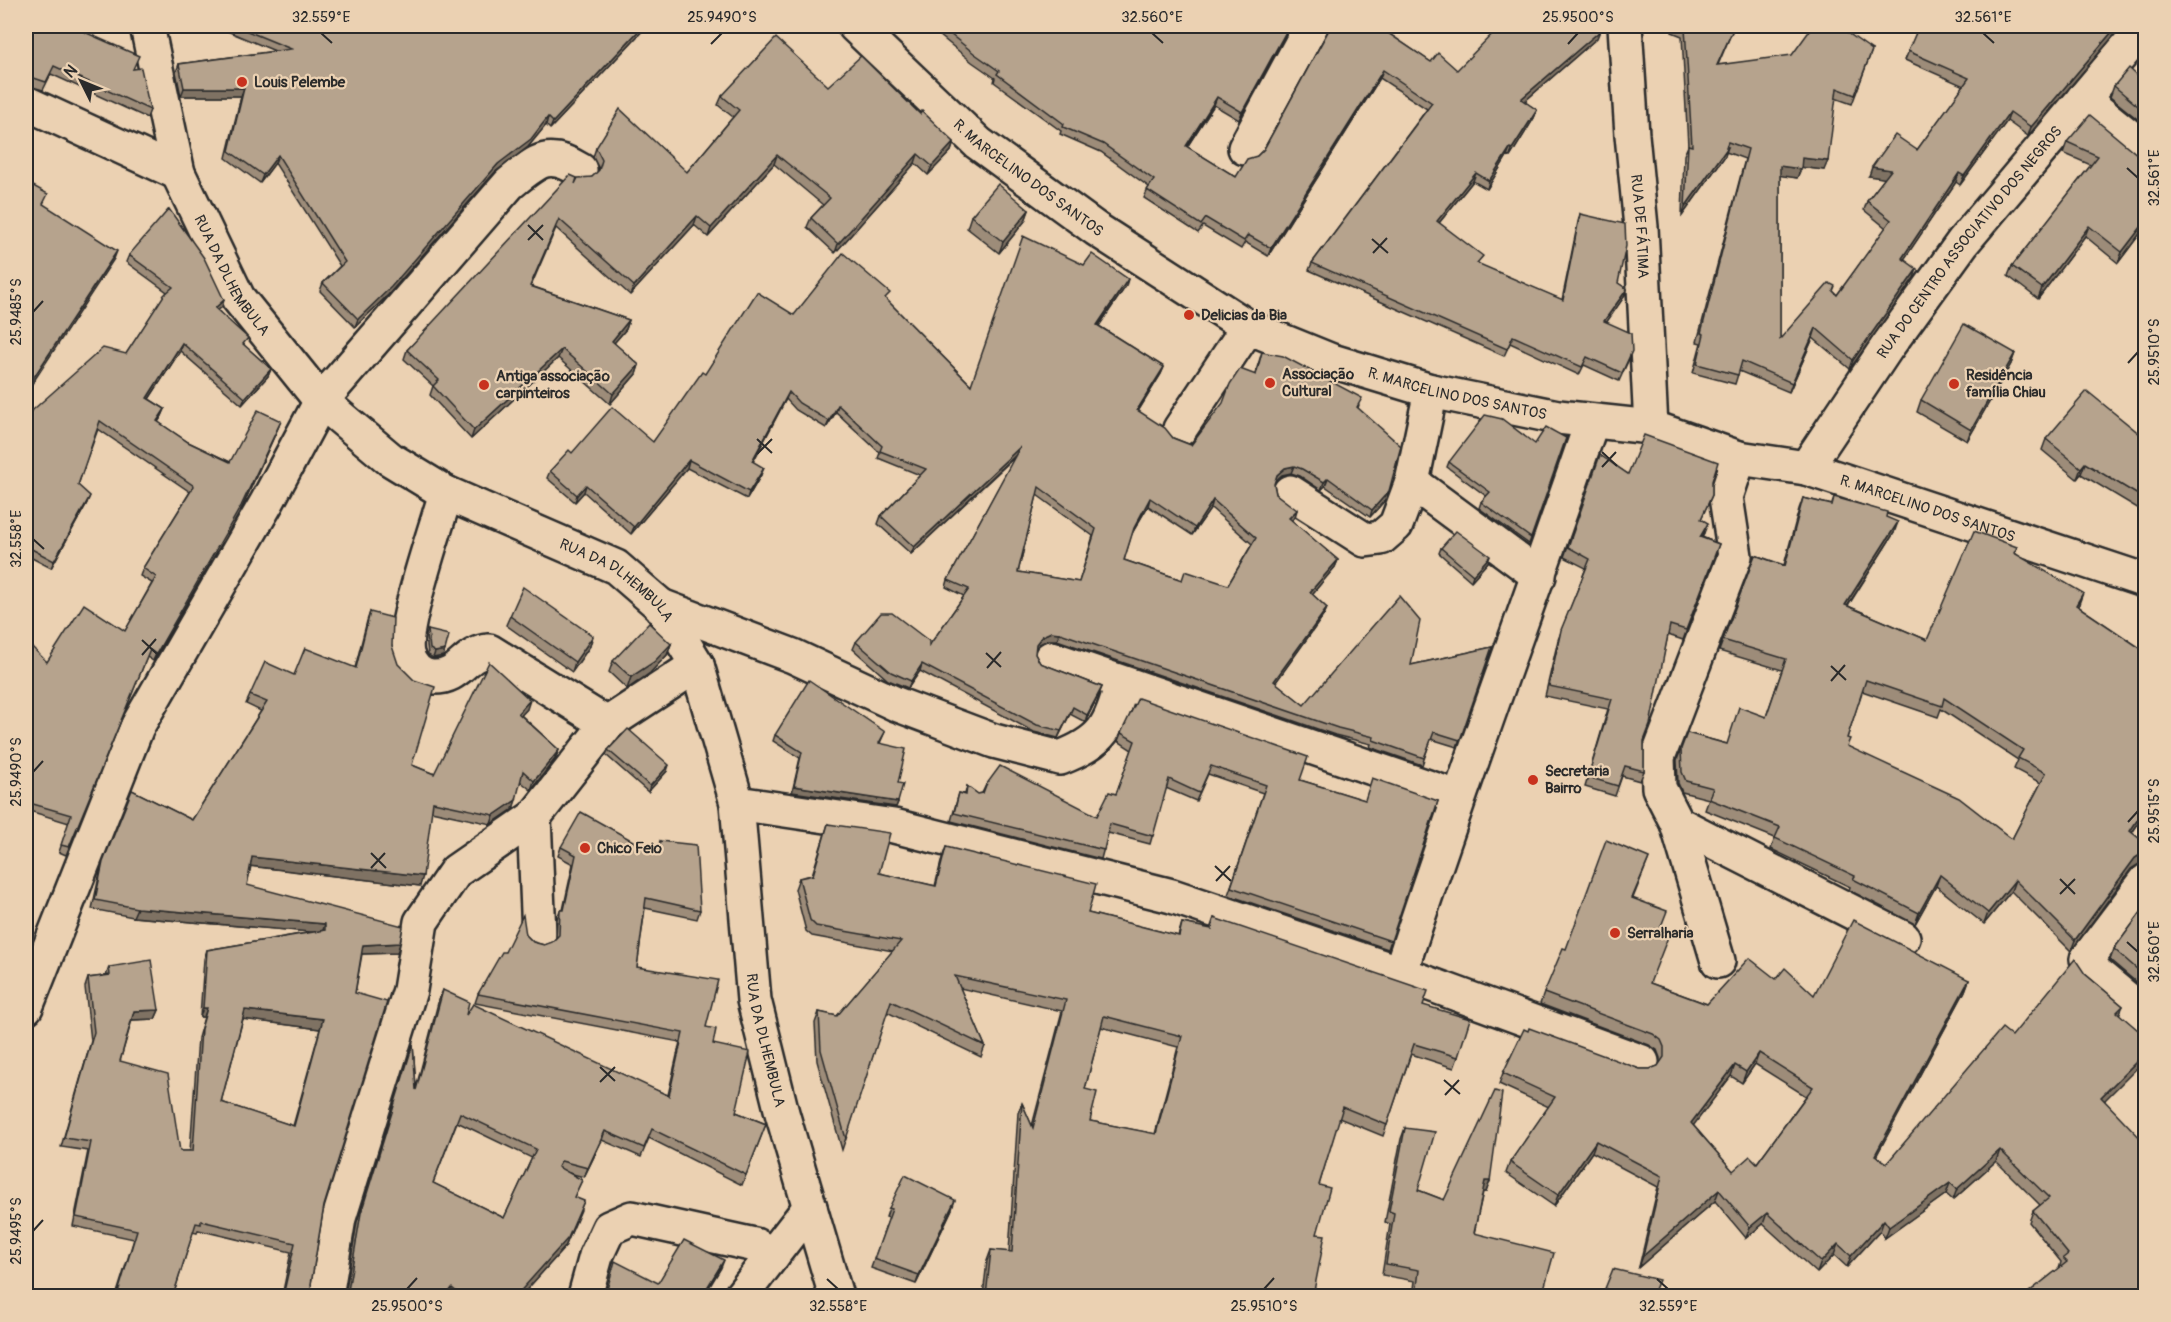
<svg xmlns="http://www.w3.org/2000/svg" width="2171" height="1322" font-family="Pangolin,sans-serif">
	<rect width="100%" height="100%" fill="#ebd1b2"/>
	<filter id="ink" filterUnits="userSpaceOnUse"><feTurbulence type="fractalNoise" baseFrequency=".0167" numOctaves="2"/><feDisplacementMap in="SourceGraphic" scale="12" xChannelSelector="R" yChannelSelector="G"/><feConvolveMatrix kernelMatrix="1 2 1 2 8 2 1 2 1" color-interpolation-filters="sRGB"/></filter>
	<g filter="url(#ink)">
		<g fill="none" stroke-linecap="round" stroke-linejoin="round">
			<defs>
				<g id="minor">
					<path id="s1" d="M147,26L178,173L238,298L321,401L390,459L446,493L616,567L661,606L697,665L737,803L754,1000L782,1113L836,1296"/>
					<path id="s2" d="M855,26L978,143L1096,229L1248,327L1332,361L1431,391L1558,417L1651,427L1739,458L1806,468L2146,581"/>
					<path id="s3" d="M1625,26L1632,135L1641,227L1651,427"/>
					<path d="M2083,99L2146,150"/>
					<path d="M26,103L178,173"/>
					<path d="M1245,148L1311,26"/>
					<path d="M1180,429L1248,327"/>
					<path id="s4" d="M1806,468L1887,347L1963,242L2145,26"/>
					<path d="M1412,482L1539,576"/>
					<path d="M1290,492L1365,540L1381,538L1396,525L1412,482L1431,391"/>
					<path d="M446,493C437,525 401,627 407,654C410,666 420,677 433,677C461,678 463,653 489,651L607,724"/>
					<path d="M661,606L793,656L896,704L994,741L1060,758C1104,741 1109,727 1122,684"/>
					<path d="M1051,658L1457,797"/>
					<path d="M737,803L894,826L1172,896L1400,973L1642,1062"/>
					<path d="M534,817L539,935"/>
					<path d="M1677,823L1903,938"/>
					<path d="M2146,881L2087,959L2093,971L2146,1015"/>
					<path d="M1718,961L1677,823L1659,788L1658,757L1735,556L1726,497L1739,458"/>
					<path d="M1400,973C1460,787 1529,605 1592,421"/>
					<path d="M26,1007L137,727L267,502L321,401L509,184C536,162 547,149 580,170"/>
					<path d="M326,1296L339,1218L410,990L421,922L456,871L534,817L607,724L697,665"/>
					<path d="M585,1296L596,1256L609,1228L632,1218L755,1245L773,1255"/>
					<path d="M741,1296L810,1207"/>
				</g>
			</defs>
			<!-- minor casing -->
			<use href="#minor" stroke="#2b2b2b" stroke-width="38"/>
			<!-- minor -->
			<use href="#minor" stroke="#ebd1b2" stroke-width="33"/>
		</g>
		<!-- wall -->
		<g fill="#9d8c79" stroke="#2b2b2b" stroke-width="1.5" fill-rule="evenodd">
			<path d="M26,26L134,69L150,110L147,118L51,74L43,90L26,85Z"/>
			<path d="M215,26H647L550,129L546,125L528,147L495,172L388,295L355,327L320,291L323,283L340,266L275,163L260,183L226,158L241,96H181L176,72L179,64L275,51Z"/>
			<path d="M928,26H1290L1239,120L1214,105L1187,147L1236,177L1264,149L1328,31L1330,26H1387L1384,30L1431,62L1457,70L1597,38L1524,102L1537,110L1534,118L1510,157L1507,156L1487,189L1473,181L1439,223L1480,265L1562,300L1578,222L1580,214L1618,283L1627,289L1624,297L1606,322L1629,359L1619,381L1584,365L1579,375L1510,343L1504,356L1309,270L1312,263L1427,109L1380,78L1268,256L1245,242L1241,249L1203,226L1198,233L1144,198L1149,187L1101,152L1060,134L1061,131L994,82L995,78L972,62Z"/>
			<path d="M1674,26H1731L1734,27L1718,65L1872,50L1852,104L1835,98L1824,170L1801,167L1797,178L1780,175V339L1833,291L1837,295L1886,228L1864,210L1867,201L1885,178L1869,176L1917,150L1964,86L1905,60L1919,26H2122L2028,136L2007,121L1960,185L1956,182L1904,259L1914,278L1850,369L1813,338L1789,392L1739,371L1735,384L1693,373L1701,343L1697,342L1745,159L1726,152L1725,156L1682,216L1684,155L1688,146L1682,36L1672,32Z"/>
			<path d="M2145,83V125L2110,97L2114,86Z"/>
			<path d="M828,86L920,114L954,142L951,151L928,175L915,163L835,253L807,227L811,218L823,205L774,164L708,237L694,225L630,295L556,228L531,286L629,320L626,329L614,343L639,365L636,374L610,404L558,358L471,439L430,395L433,386L404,359L407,350L576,182L592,177L598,172L599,169L593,157L596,148L687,172L733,117L718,105L722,96Z"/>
			<path d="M2067,142L2138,155L2145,227L2118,263L2085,236L2038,299L2008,276L2012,266L2091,165L2063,153Z"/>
			<path d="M1029,210L1025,221L999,253L967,228L971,216Z"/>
			<path d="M129,255L222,307L218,310L245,346L271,369L268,376L242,405L180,351L149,399L165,409L162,416L158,422L188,442L230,462L278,428L239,514L153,661L147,657L66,855L59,852L69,823L26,810V650L47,662L125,631L152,583L140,576L143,568L190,492L98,429L78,485L87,503L51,568L26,555V416L126,354L167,292L126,262Z"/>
			<path d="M1126,286L1099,326L1164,367L1161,374L1138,411L1173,438L1191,445L1255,374L1262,352L1359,405L1358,408L1386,499L1370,517L1325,486L1321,490L1300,476L1291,473L1282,475L1275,482L1274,484L1276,494L1295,517L1291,521L1338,560L1335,567L1312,594L1327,608L1324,615L1275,683L1304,705L1411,665L1492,647L1457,747L1431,739L1422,765L1370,747L1371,744L1335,735L1057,640H1048L1039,644L1036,648L1035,654L1040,663L1102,687L1099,694L1085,722L1070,714L1058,738L1034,732L920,671L908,688L888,680L853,649L856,642L929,646L964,596L946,587L948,580L1015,457L911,554L878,524L881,516L920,475L878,458L880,453L836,412L826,428L796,410L786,399L753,461L761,475L747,499L687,468L631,534L584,492L575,502L547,478L550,471L572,453L653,442L705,374L794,315L887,300L971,385ZM1037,495L1093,536L1079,582L1018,572ZM1148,506L1192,535L1211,508L1252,544L1228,585L1182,580L1124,560L1132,533Z"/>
			<path d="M2015,353L2011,364L1967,441L1917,412L1921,400Z"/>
			<path d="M1566,438L1529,544L1479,508L1481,502L1486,496L1447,467L1449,462Z"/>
			<path d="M2046,439L2145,499L2139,509L2081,474L2077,479L2042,450Z"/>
			<path d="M1600,455L1628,474L1712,481V495L1701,519L1704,533L1702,537L1719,544L1683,640L1668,635L1644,741V771L1640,781L1622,776L1615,796L1585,787L1608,709L1545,696L1558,640L1586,568L1564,557Z"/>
			<path d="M1834,497L1886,517L1894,533L1848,606L1927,640L2015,553L2079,604L2078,606L2143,650L2145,813L2132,833L2145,843V863L2139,864L2131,869L2071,951L2011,891L1984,924L1936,886L1915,924L1849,890L1850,887L1771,849L1775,838L1705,810L1709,799L1682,792L1678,783L1677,760L1687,733L1727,744L1766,717L1782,670L1719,651L1755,555L1784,565L1799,509L1803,498L1832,505ZM1862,691L1938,717L1941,709L2018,760L2014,769L2041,783L2012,839L1847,746V738Z"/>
			<path d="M1441,548L1488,562L1471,581L1439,553Z"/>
			<path d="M370,612L392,646L412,765L434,774L527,709L521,715L559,750L555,759L531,790L520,781L513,809L491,824L431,811L420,886L251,866L247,885L397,953L362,954L355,993L324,1206L311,1284L312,1293L314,1296H282L291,1252L198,1230L197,1233L193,1232L173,1296H116L134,1239L73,1226L88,1151L61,1147L91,1041L85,987L88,978L106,976L109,967L159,1010L155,1019L132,1020L120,1061L180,1151H190L198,1038L204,1017H200L204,959L207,950L312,932L133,917L92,909L100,872L132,790L192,820L261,711L246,704L250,695L294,675L355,668L367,621ZM243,1019L320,1029L293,1126L221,1102Z"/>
			<path d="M510,616L590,646L572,672L506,625Z"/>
			<path d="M428,630L445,650L443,656L433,658L428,655L426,635Z"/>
			<path d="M671,644L667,655L650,673L627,689L609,672L613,661Z"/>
			<path d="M885,732L880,743L898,783V802L896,807L792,792L800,758L773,741L775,735Z"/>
			<path d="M1121,733L1300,780L1364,800L1438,801L1388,949L1228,895L1263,793L1208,774L1196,801L1166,788L1150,844L1108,833L1101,859L951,821L959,793L965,794L967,786L978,794L982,793L986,785L1097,816L1116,794L1132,750L1118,741Z"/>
			<path d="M608,750L667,771L648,792L606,755Z"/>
			<path d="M828,824L879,873L935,886L942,858L946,847L1088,913L1178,936L1182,923L1210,929L1214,918L1423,1005L1458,1057L1454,1068L1411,1054L1383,1136L1339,1118L1319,1185L1313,1296H983L987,1261L991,1250L1009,1252L1018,1113L1022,1103L1032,1126L1062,1011L960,988L985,1046L981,1057L887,1012L842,1150L817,1061L815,1023L819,1012L837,1016L893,951L812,936L806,931L795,889L799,878L812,875ZM1101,1027L1178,1047L1155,1134L1090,1121L1085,1089Z"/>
			<path d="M660,841L700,910L697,919L645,908L637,967L706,1027L736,1112L766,1124L742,1185L649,1138L641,1157L602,1140L584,1177L569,1173L582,1180L574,1197L581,1210L565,1247L521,1296H345L357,1222L410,1053L413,1044L416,1088L439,999L443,990L466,1015L668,1095L680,1042L475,1003L478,994L505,952L526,935L533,942L544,945L552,942L556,938L557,919L560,910H563L573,864L558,856L561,847L656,854ZM457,1122L532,1158L504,1218L433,1183Z"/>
			<path d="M1649,858L1633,898L1659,934L1650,983L1707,1004L1776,979L1814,995L1969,980L1965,991L1876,1156L1887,1163L2012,1036L2085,974L2123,1006L2119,1015L2105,1101L2145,1296L2059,1269L2061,1262L2029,1222L2033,1211L2040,1205L1996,1161L1953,1200L1946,1194L1885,1238L1880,1231L1847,1267L1834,1255L1817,1273L1763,1224L1746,1238L1715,1201L1639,1267L1658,1187L1592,1152L1554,1206L1506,1173L1510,1162L1549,1107L1499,1084L1503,1073L1640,1069H1650L1658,1066L1660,1062V1058L1657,1050L1649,1045L1540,1004L1544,993L1566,949ZM1755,1064L1806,1096L1757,1163L1733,1171L1693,1125L1731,1076L1742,1083Z"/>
			<path d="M2145,907V985L2143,988L2110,960L2114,949Z"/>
			<path d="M1405,1128L1418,1190L1444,1200L1490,1181L1486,1192H1483L1474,1233L1542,1296H1413L1415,1281L1382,1275L1390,1224L1385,1222L1401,1139Z"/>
			<path d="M889,1208L952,1209L916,1284L871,1268L889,1218L886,1217Z"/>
		</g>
		<!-- shaded-wall -->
		<g fill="#7f7263" stroke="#2b2b2b" stroke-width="1.5">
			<path d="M643,26H647L550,129L553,122Z"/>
			<path d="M1289,26H1290L1239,120L1242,112Z"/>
			<path d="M2117,26H2122L2028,136L2031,127Z"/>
			<path d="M1600,31L1597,38L1518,107L1521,99Z"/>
			<path d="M1383,70L1380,78L1268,256L1271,248Z"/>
			<path d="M184,88H244L241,96H181Z"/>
			<path d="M1217,97L1214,105L1183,153L1186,146Z"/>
			<path d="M1537,110L1534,118L1510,157L1512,149Z"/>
			<path d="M2010,112L2007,121L1960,185L1964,176Z"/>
			<path d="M548,117L546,125L528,147L495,172L388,295L355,327L358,319L498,164Z"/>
			<path d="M954,142L951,151L928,175L932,166Z"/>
			<path d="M1728,147L1725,156L1682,216L1685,207Z"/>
			<path d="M1510,148L1507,156L1487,189L1489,181Z"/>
			<path d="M918,154L915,163L835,253L838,244Z"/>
			<path d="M278,155L275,163L260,183L263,175Z"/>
			<path d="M777,155L774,164L708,237L711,228Z"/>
			<path d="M1802,158L1828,161L1824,170L1799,167Z"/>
			<path d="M1780,166L1801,169L1797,178L1776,175Z"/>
			<path d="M1872,167L1891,170L1888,179L1869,176Z"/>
			<path d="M1476,173L1473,181L1434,229L1437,221Z"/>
			<path d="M1959,173L1956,182L1899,267L1902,258Z"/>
			<path d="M1029,210L1025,221L999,253L1003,242Z"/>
			<path d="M697,216L694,225L630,295L634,286Z"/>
			<path d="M2145,222V227L2118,263L2122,252Z"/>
			<path d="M2089,226L2085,236L2038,299L2042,288Z"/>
			<path d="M117,251L114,259L26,393V389Z"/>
			<path d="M1917,269L1914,278L1850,369L1853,360Z"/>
			<path d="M1128,279L1126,286L1094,332L1097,325Z"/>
			<path d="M1627,289L1624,297L1602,329L1604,321Z"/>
			<path d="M224,300L222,307L212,315L215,308Z"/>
			<path d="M629,320L626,329L608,350L612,341Z"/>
			<path d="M1816,328L1813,338L1789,392L1792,383Z"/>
			<path d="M182,343L180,351L145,405L147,398Z"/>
			<path d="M562,349L558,358L471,439L474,430Z"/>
			<path d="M2015,353L2011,364L1967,441L1971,430Z"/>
			<path d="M639,365L636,374L610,404L613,394Z"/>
			<path d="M1164,367L1161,374L1134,418L1137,410Z"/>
			<path d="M271,369L268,376L242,405L245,398Z"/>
			<path d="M789,392L786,399L750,468L752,461Z"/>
			<path d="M838,405L836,412L826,428L829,421Z"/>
			<path d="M165,409L162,416L154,428L157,421Z"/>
			<path d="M281,421L239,514L153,661L156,654Z"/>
			<path d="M1020,447L1017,454L911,554L914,547Z"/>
			<path d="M689,460L687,468L631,534L634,527Z"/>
			<path d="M2085,463L2081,474L2077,479L2081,468Z"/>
			<path d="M1294,466L1291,473L1282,475L1274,482L1277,475L1285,468Z"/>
			<path d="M764,468L761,475L747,499L749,492Z"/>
			<path d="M1328,478L1325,486L1321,490L1324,482Z"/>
			<path d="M586,485L584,492L575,502L577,495Z"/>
			<path d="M1389,491L1386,499L1370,517L1372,510Z"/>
			<path d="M2145,494V499L2139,509L2143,498Z"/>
			<path d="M90,496L87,503L51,568L54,561Z"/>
			<path d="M1150,498L1148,506L1131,535L1134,528Z"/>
			<path d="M1213,500L1211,508L1192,535L1195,528Z"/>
			<path d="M1297,510L1295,517L1286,526L1289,518Z"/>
			<path d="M1898,522L1894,533L1841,616L1845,605Z"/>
			<path d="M1708,523L1704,533L1696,547L1700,537Z"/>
			<path d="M1490,556L1488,562L1471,581L1473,575Z"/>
			<path d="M1338,560L1335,567L1308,599L1310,592Z"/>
			<path d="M2083,593L2079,604L2072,616L2076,605Z"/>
			<path d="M1327,608L1324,615L1271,689L1274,681Z"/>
			<path d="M1051,632L1060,633L1057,640H1048L1039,644L1034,651L1036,644L1042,636Z"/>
			<path d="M593,636L590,646L572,672L575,662Z"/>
			<path d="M671,644L667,655L650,673L627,689L631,677Z"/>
			<path d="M445,650L443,656L433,658L435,652Z"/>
			<path d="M922,664L920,671L908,688L911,681Z"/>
			<path d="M1102,687L1099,694L1085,722L1087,715Z"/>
			<path d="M530,700L527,709L515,722L518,713Z"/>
			<path d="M1073,707L1070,714L1058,738L1061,731Z"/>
			<path d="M559,750L555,759L531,790L534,781Z"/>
			<path d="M669,765L667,771L648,792L650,786Z"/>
			<path d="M794,786L898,802L896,807L792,792Z"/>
			<path d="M516,800L513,809L491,824L494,815Z"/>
			<path d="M2145,808V813L2126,842L2130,831Z"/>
			<path d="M2145,852V863L2139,864L2131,869L2071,951L2075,940L2135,858L2143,853Z"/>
			<path d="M252,857L423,876L420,886L249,866Z"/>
			<path d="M1940,875L1936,886L1915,924L1919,913Z"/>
			<path d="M2015,880L2011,891L1984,924L1988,913Z"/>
			<path d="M137,908L325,924L322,933L133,917Z"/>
			<path d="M400,943L397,953L360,954L363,945Z"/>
			<path d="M1969,980L1965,991L1871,1166L1875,1155Z"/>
			<path d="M203,1008H207L204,1017H200Z"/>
			<path d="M159,1010L155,1019L131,1020L134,1011Z"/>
			<path d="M245,1010L323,1019L320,1029L242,1019Z"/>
			<path d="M1759,1053L1755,1064L1742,1083L1746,1072Z"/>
			<path d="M2145,1053V1060L2097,1108L2101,1097Z"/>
			<path d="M1735,1065L1731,1076L1687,1134L1691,1123Z"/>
			<path d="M605,1131L602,1140L584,1177L588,1168Z"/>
			<path d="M1596,1141L1592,1152L1554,1206L1558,1195Z"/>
			<path d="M2000,1150L1996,1161L1953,1200L1957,1189Z"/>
			<path d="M1485,1181H1490L1486,1192H1481Z"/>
			<path d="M1950,1183L1946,1194L1885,1238L1889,1227Z"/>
			<path d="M1719,1190L1715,1201L1639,1267L1643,1256Z"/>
			<path d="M955,1200L952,1209L916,1284L919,1275Z"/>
			<path d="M584,1201L565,1247L521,1296H516Z"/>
			<path d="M1767,1213L1763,1224L1746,1238L1750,1227Z"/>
			<path d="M1884,1220L1880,1231L1847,1267L1851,1256Z"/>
			<path d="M1838,1244L1834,1255L1817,1273L1821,1262Z"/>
			<path d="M724,1260L721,1268L704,1296H702Z"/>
		</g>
		<!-- building -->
		<g fill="#b6a38d" stroke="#2b2b2b" stroke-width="1.5" fill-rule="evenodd">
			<path d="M26,26H71L139,56L133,69L141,68L150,110L54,66L46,82L28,76L26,77Z"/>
			<path d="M235,26H643L553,122L548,117L531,139L498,164L391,287L358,319L323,283L345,262L278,155L263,175L229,151L244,88H184L179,64L291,49Z"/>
			<path d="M940,26H1289L1242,112L1217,97L1186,146L1236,177L1247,159L1257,156L1264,149L1331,26H1384L1382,29L1431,62L1438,53L1457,70L1500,26H1596L1600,31L1521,99L1537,110L1512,149L1510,148L1489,181L1476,173L1437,221L1483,256L1477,263L1563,300L1580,214L1625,224L1626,246L1618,283L1627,289L1604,321L1631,333L1632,351L1622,373L1587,357L1582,367L1513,336L1507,349L1312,263L1432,103L1383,70L1271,248L1248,235L1244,241L1206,218L1201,225L1147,190L1154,180L1103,144L1063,127L1064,124L997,74L999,71L975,54Z"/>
			<path d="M1681,26H1731L1734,27L1717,65L1792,55L1813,26H1838L1872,50L1855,95L1837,88L1828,161L1802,158L1801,169L1780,166V339L1829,283L1835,286L1833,291L1837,295L1891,220L1867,201L1891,170L1872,167L1895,135L1917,150L1969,78L1908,51L1919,26H2117L2031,127L2010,112L1964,176L1959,173L1902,258L1917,269L1853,360L1816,328L1792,383L1742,361L1738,375L1697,364L1704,334L1701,333L1748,149L1728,142L1726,147H1728L1685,207L1688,145L1692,146L1685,27Z"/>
			<path d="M776,38L828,86L861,56L920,114L922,111L954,142L932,166L918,154L838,244L811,218L830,198L777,155L711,228L697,216L634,286L559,219L530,286L629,320L612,341L639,365L613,394L562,349L474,430L433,386L439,380L407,350L570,175L577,178L575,184L578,178L592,177L599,170L602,160L596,148L620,109L687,172L739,110L722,96Z"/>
			<path d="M2129,68L2145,83V112L2114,86Z"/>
			<path d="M26,113L29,115L26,122Z"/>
			<path d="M2090,115L2138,155L2145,157V222L2122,252L2089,226L2042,288L2012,266L2098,156L2067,142Z"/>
			<path d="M26,182L48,194L43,204L117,251L26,389Z"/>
			<path d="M998,184L1029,210L1003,242L971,216Z"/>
			<path d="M169,209L204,258L224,300L215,308L248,338L243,344L271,369L245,398L182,343L147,398L165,409L157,421L188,442L230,462L258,410L281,421L241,506L156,654L150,650L69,847L61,845L71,815L26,802V650L30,645L47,662L84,604L125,631L156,577L143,568L194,486L100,421L78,485L90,496L54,561L26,546V416L103,348L126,354L164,295L173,287L129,255Z"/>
			<path d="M1023,236L1084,265L1092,254L1128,279L1097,325L1164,367L1137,410L1165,428L1173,438L1191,445L1223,403L1230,384L1240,369L1256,375L1262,352L1283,356L1362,398L1357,407L1401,446L1389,491L1372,510L1328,478L1324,482L1302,469L1294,466L1285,468L1277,475L1274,484L1276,494L1297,510L1289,518L1338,560L1310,592L1327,608L1274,681L1304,705L1399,596L1420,621L1411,665L1492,647L1460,740L1434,732L1424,758L1373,740L1374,737L1338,728L1060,633L1051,632L1042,636L1036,644L1035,654L1040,663L1102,687L1087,715L1073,707L1061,731L1037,725L922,664L911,681L891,672L856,642L881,613H892L929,641V646L969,589L948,580L1020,447L914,547L881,516L926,469L880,451L882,446L838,405L829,421L799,403L789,392L752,461L764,468L749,492L689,460L634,527L586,485L577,495L550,471L569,450L572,453L612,407L653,442L702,372L705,374L757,292L794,315L843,253L890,293L885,298L971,385ZM1039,487L1096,529L1079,582L1018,572ZM1150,498L1195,528L1213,500L1256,538L1228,585L1185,571L1182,580L1124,560L1134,528Z"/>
			<path d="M1964,324L2015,353L1971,430L1921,400Z"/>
			<path d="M2087,391L2140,434L2145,425V494L2143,498L2085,463L2081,468L2046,439Z"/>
			<path d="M1485,415L1502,419L1535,444L1546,427L1566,438L1531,538L1481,502L1490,492L1449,462Z"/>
			<path d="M1644,435L1718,462L1712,481V495L1701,519L1708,523L1700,537L1719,544L1686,630L1670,625L1650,725L1644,741V771L1625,766L1618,786L1588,777L1612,699L1549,686L1561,630L1590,559L1568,547L1600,455L1628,474Z"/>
			<path d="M1834,497L1887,512L1886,517L1898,522L1845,605L1927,640L1974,531L2017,547L2014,553L2083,593L2076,605L2143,650L2145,645V808L2130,831L2145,843V852L2143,853L2135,858L2075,940L2015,880L1988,913L1940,875L1919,913L1853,879L1855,876L1775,838L1780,827L1709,799L1713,788L1686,781L1682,772L1681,749L1687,733L1727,744L1739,707L1766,717L1786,659L1723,640L1755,555L1785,566L1803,498L1832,505ZM1866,680L1942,706L1944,698L2023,750L2018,758L2046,773L2012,839L1959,798L1847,746L1850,739L1847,738Z"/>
			<path d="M1456,531L1490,556L1473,575L1441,548Z"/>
			<path d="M523,587L593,636L575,662L510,616Z"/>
			<path d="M370,612L393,618L392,646L398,664L414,680L435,687L412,765L434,774L489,662L530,700L518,713L559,750L534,781L523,771L516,800L494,815L433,802L423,876L252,857L247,885L403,926L400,943L363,945L355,993L387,1002L324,1206L311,1284L312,1293L314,1296H283L295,1243L201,1221V1224L196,1223L173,1296H117L137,1230L76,1217L91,1142L64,1138L94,1032L88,978L110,975L109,967L151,960L159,1010L134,1011L120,1061L168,1074L180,1151H193L201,1029L207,1008H203L207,950L325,930V924L137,908L95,900L103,862L132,790L192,820L267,702L250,695L265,662L294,675L305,648L356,668ZM245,1010L323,1019L294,1126L221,1102Z"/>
			<path d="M649,623L671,644L654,662L631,677L613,661Z"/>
			<path d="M428,630L449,635L445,650L435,652L430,649Z"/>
			<path d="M809,680L885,732L879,743L906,749L898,783L903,784L898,802L794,786L802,752L775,735Z"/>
			<path d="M1138,698L1308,757L1300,780L1365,800L1372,778L1438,801L1391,941L1231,887L1266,785L1211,766L1199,793L1169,779L1153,836L1110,824L1104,850L954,813L959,793L966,795L967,786L978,794L983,793L986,785L1000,766L1097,816L1109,792L1116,794L1135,741L1121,733Z"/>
			<path d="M628,729L669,765L650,786L608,750Z"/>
			<path d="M581,812L658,855L660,841L696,845L700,910L646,898L637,967L718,980L706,1027L716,1029L713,1044L750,1052L736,1112L766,1124L746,1175L652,1129L644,1148L605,1131L588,1168L561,1161L558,1167L582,1180L574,1197L584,1201L568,1238L516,1296H462L452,1288L446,1296H345L348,1291L361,1213L413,1044L416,1090L443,990L469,1002L466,1015L473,1004L669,1096L683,1033L478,994L502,952H505L523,915L526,935L533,942L544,945L552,942L559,935L560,910H564L576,855L561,847ZM460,1113L536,1149L504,1218L433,1183Z"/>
			<path d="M828,824L890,833L879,873L936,886L946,847L1096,884L1088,913L1179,936L1182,923L1212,929L1214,918L1428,991L1423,1005L1470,1019L1458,1057L1414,1044L1387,1125L1343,1107L1319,1185L1330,1188L1317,1234L1325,1235L1313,1296H986L991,1250L1012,1252L1022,1103L1033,1128L1066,1000L955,976L985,1046L891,1001L846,1139L821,1050L819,1012L837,1016L901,941L816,926L810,920L799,878L813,875ZM1104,1016L1182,1036L1156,1134L1090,1121L1097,1092L1085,1089Z"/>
			<path d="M1606,840L1649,858L1632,898L1667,911L1658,934L1668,937L1650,983L1707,1004L1749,958L1776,979L1785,968L1814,995L1853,920L1969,980L1875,1155L1887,1163L2002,1028L2012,1036L2075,959L2085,974L2123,1006L2117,1012L2145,1036V1053L2101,1097L2145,1143V1296H2024L2067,1262L2063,1258L2068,1254L2033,1211L2049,1198L2000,1150L1957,1189L1950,1183L1889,1227L1884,1220L1851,1256L1838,1244L1821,1262L1767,1213L1750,1227L1719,1190L1643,1256L1662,1176L1596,1141L1558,1195L1510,1162L1555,1097L1503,1073L1524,1029L1528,1031L1529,1028L1640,1069H1650L1658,1066L1664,1057V1047L1661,1040L1653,1034L1544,993L1563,948L1566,949ZM1759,1053L1813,1087L1757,1163L1750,1156L1733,1171L1691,1123L1735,1065L1746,1072Z"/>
			<path d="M2145,907V976L2114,949Z"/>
			<path d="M1495,1091L1502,1093L1490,1181H1485L1474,1233L1554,1253L1542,1296H1416L1419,1270L1386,1264L1394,1213L1389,1211L1405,1128L1435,1132L1418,1190L1444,1200Z"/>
			<path d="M905,1175L955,1200L919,1275L874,1259L892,1209L889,1208Z"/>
			<path d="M684,1240L724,1260L702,1296H604L606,1293L615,1261L658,1283Z"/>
			<path d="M1613,1269L1659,1280L1652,1296H1602Z"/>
		</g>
	</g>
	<!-- ticks -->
	<path fill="none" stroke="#2b2b2b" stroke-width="2" d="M321,33L332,43M1152,33L1163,43M1983,33L1994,43M711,44L722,33M1568,44L1578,33M2127,168L2138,178M528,225L543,240M1372,239L1388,253M528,240L543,225M1373,253L1387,238M33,312L43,301M2128,363L2138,352M757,439L772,453M1602,452L1617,466M757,454L772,439M1602,467L1616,452M33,539L44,549M142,640L157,654M986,653L1001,667M142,655L156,639M1831,666L1846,680M987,668L1001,652M1831,681L1845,665M33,772L43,761M2128,822L2138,811M371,853L386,868M1215,866L1231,881M371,868L385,853M2060,879L2075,894M1216,881L1230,866M2060,894L2075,879M2127,942L2138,952M600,1067L615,1081M1444,1080L1460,1094M600,1082L615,1067M1445,1095L1459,1080M33,1231L43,1220M827,1279L838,1289M1657,1279L1668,1289M407,1289L417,1278M1264,1289L1274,1278"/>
	<!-- markers -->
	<g fill="#c8321e" stroke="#ebd1b2" stroke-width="2">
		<circle cx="242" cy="82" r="6"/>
		<circle cx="1189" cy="315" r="6"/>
		<circle cx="1270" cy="383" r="6"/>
		<circle cx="1954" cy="384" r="6"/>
		<circle cx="484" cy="385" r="6"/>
		<circle cx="1533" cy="780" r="6"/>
		<circle cx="585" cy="848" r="6"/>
		<circle cx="1615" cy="933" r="6"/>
	</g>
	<g text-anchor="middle" stroke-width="4.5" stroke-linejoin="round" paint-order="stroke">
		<!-- poi labels -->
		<g font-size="15" font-weight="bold" fill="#2b2b2b" stroke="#ebd1b2" text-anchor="start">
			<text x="254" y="87">Louis Pelembe</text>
			<text x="1201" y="320">Delicias da Bia</text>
			<text x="1282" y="379">Associação<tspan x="1282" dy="17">Cultural</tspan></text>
			<text x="1966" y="380">Residência<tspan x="1966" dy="17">família Chiau</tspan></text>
			<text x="496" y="381">Antiga associação<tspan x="496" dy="17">carpinteiros</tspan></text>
			<text x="1545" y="776">Secretaria<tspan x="1545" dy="17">Bairro</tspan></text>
			<text x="597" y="853">Chico Feio</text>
			<text x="1627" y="938">Serralharia</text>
		</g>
		<!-- street labels -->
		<g font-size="15" fill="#2b2b2b" stroke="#ebd1b2">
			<text dy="5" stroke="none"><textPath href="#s2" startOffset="231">R. MARCELINO DOS SANTOS</textPath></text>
			<text dy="5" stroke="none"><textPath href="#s3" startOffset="201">RUA DE FÁTIMA</textPath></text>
			<text dy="5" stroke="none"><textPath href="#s4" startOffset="279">RUA DO CENTRO ASSOCIATIVO DOS NEGROS</textPath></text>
			<text dy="5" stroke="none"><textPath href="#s1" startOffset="266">RUA DA DLHEMBULA</textPath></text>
			<text dy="5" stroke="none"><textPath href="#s2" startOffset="717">R. MARCELINO DOS SANTOS</textPath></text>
			<text dy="5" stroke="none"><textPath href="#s2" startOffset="1203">R. MARCELINO DOS SANTOS</textPath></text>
			<text dy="5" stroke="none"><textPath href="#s1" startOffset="770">RUA DA DLHEMBULA</textPath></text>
			<text dy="5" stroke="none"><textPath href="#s1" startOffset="1274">RUA DA DLHEMBULA</textPath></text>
		</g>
	</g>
	<!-- margin -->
	<rect width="2171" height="1322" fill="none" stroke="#ebd1b2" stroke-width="66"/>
	<!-- north arrow -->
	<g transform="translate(81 81) rotate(313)" stroke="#ebd1b2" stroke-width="4.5" paint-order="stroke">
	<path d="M0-4.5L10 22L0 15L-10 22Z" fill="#2b2b2b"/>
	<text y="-9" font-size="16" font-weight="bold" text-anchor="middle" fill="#2b2b2b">N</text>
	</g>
	<rect x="33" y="33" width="2105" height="1256" fill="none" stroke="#2b2b2b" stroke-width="2"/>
	<g font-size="15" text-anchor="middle" fill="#2b2b2b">
		<text x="321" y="22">32.559°E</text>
		<text x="722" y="22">25.9490°S</text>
		<text x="1152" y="22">32.560°E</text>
		<text x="1578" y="22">25.9500°S</text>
		<text x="1983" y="22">32.561°E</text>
		<text transform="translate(2154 178) rotate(-90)" y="5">32.561°E</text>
		<text transform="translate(16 312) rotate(-90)" y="5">25.9485°S</text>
		<text transform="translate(2154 352) rotate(-90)" y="5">25.9510°S</text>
		<text transform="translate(16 539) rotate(-90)" y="5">32.558°E</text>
		<text transform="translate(16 772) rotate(-90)" y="5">25.9490°S</text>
		<text transform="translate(2154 811) rotate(-90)" y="5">25.9515°S</text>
		<text transform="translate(2154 952) rotate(-90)" y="5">32.560°E</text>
		<text transform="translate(16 1231) rotate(-90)" y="5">25.9495°S</text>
		<text x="407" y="1311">25.9500°S</text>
		<text x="838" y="1311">32.558°E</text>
		<text x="1264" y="1311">25.9510°S</text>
		<text x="1668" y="1311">32.559°E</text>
	</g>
</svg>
